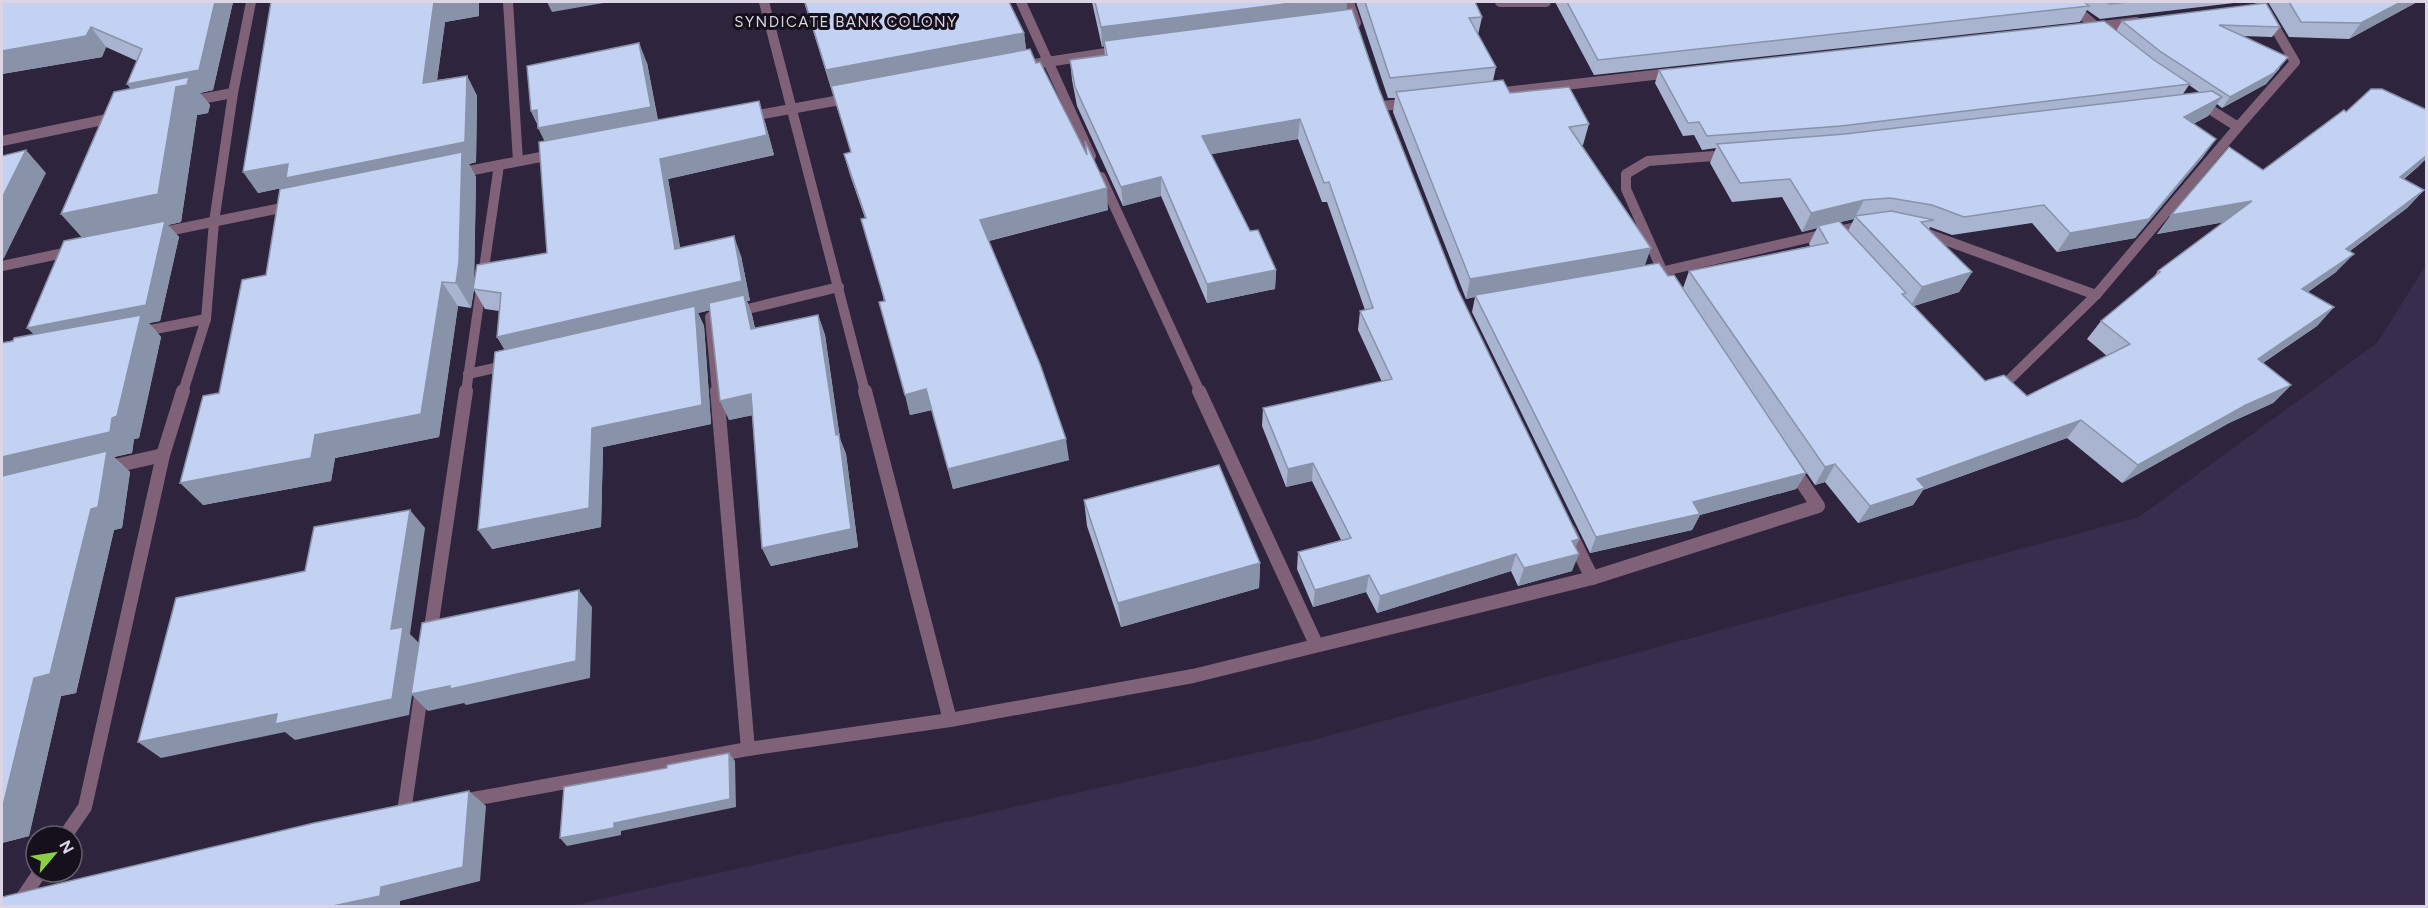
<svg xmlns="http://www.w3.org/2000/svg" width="2428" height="908" font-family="Figtree,sans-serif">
	<rect width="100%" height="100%" fill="#2e243e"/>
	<!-- built -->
	<path fill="#392c4c" d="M2426,265V906H570L1313,740L2139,517L2377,343Z"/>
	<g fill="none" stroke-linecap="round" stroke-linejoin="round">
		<!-- minor-far1 -->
		<g stroke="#7f6278" stroke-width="10">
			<path d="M508,2L518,161"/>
			<path d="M764,2L865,392"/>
			<path d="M1021,2L1091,156"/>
			<path d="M1349,2L1356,23"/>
			<path d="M1500,2H1546"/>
			<path d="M2067,2L2101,31"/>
			<path d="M2094,27L2136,22"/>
			<path d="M1021,66L1119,51"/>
			<path d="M1495,93L1671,73"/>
			<path d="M190,101L233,93"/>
			<path d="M1383,106L1409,103"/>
			<path d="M747,117L851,98"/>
			<path d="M2238,127L2295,62L2260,2"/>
			<path d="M2,141L117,117"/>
			<path d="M458,173L556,154"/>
			<path d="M1101,177L1200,392"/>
			<path d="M1920,231L2096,295"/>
			<path d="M158,233L291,206"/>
			<path d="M2,266L73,251"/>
			<path d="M1656,273L1864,225"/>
			<path d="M1665,277L1626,189V174L1648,161L1727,155"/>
			<path d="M735,312L839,287"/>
			<path d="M710,317L717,392"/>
			<path d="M140,332L206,319"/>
			<path d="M468,374L508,365"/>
			<path d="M2007,382L2096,295L2238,127L2200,103"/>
			<path d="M183,392L206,319L214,222L233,93L251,2"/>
			<path d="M466,392L499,165"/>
		</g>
		<!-- minor -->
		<g stroke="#7f6278" stroke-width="14">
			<path d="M717,391L748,749"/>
			<path d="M865,391L950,720"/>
			<path d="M1199,391L1316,644"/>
			<path d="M106,468L163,455"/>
			<path d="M1569,531L1592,578"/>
			<path d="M430,635L466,391"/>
			<path d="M462,801L748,749L950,720L1193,676L1592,578L1818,506L1793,469"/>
			<path d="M404,812L422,688"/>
			<path d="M65,836L85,807L163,455L183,391"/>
			<path d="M19,903L40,872"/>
		</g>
	</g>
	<!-- wall -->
	<g fill="#a8b4d0" fill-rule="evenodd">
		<path d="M2,2H233L213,90L200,93L210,105L208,113L197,115L181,222L168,225L179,237L160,321L149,323L161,337L139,438L134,439L132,453L114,457L130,472L122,528L114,530L76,693L61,696L29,836L2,843V343L34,335L82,237L61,214L130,89L137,61L106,47L102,57L2,74Z"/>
		<path d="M271,2H479V16L445,22L437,80L467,76L477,96L476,162L469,164L476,177L474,281L547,253L545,141L531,111L647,63L658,120L765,122L774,155L668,179L680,248L741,256L750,301H747L752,315L755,328L818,315L825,335L840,439L846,454L858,547L771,566L762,548L752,415L729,420L710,310L698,313L704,326L711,424L603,447L601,527L492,549L505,350L497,337L499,311L485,309L474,290L471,308L458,306L439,437L335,458L331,481L203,505L219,393L266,275L291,186L258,193Z"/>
		<path d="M804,2H1009L1024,33L1026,50L1036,63L1086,152L1085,141L1108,210L989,241L1069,460L953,489L932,410L910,415L865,218L850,175L844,154L851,152Z"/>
		<path d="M1092,2H1347L1346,10L1379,89L1458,290L1579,539L1575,547L1572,571L1518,586L1511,571L1377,613L1366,592L1313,607L1297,569L1298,552L1341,540L1312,481L1286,487L1262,426L1263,408L1382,382L1358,330L1360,311L1365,310L1327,202H1322L1298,139L1211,154L1250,231L1276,270L1275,289L1207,303L1161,196L1123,206L1077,106L1072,80L1070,60L1105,56L1104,46L1102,47Z"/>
		<path d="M1356,2H1475L1482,17L1478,35L1496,67L1493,81L1510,93L1589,124L1583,145H1581L1645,266L1668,276L1683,288L1689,271L1810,246L1809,244L1817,228L1802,232L1782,197L1732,202L1710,163L1716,148L1702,150L1694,135L1683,136L1655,83L1659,70L2116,31L2122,21L2280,27L2272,37L2243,36L2280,68L2266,84L2222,108L2217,104L2208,116L2193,124L2216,139L2202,158L2135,238L2057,252L2032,223L1952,235L1930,227L1929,230L1972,272L1959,292L1914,306L1985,381L2027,396L2107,356L2087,339L2101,321L2153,278L2158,271L2224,222L2157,234L2171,215L2263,170L2346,112L2419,166L2404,179L2424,190L2407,208L2350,251L2336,272L2308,292L2334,307L2317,326L2263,363L2291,385L2273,403L2229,423L2122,483L2067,438L1923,490L1913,505L1858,523L1825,482L1815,485L1748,387L1806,473L1796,489L1700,515L1692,530L1590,553L1472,312L1475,297L1466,299L1393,112L1395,98H1388ZM2189,85L2199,92L2183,94ZM1854,219L1848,231L1840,222Z"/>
		<path d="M1555,2H2242L2100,19L2087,10L2080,22L1594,75Z"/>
		<path d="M2268,2H2417L2349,39L2289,37Z"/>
		<path d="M1084,500L1260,563L1259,588L1121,627L1087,526Z"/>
	</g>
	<!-- shaded-wall -->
	<g fill="#8892a9">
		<path d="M215,2H233L213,90L200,93L210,105L208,113L197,115L181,222L168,225L179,237L160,321L149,323L161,337L139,438L134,439L132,453L114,457L130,472L122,528L114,530L76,693L61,696L29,836L2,843V457L44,344L27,328L86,242L61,214L142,105L127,84Z"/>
		<path d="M434,2H479V16L445,22L434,103L423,83Z"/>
		<path d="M547,2H609L552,12Z"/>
		<path d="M1299,2H1347L1346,15L1104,41V46L1102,47L1101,27Z"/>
		<path d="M2401,2H2417L2349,39L2361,23Z"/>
		<path d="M91,27L106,47L102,57L2,74V51Z"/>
		<path d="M1024,33L1027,57L833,94L826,70Z"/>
		<path d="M639,43L647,63L659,127L548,148L538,128H540L531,111Z"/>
		<path d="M2288,57L2266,84L2222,108L2230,97Z"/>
		<path d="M467,76L477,96L476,162L469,164L476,177L474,287L471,308L456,283L291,186L258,193L243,172Z"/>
		<path d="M2222,97L2208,116L2171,136L2184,117Z"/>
		<path d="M759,101L765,122L774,155L668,179L684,269L675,249L660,159Z"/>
		<path d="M1300,119L1298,139L1202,156V136Z"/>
		<path d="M2216,139L2202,158L2135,238L2057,252L2070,233Z"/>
		<path d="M26,150L46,173L4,258L2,260V198Z"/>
		<path d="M2427,155V158L2419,166L2383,195L2400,177Z"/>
		<path d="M1161,177V196L1123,206L1121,187Z"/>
		<path d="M1107,188L1108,210L984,242L980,220Z"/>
		<path d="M2424,190L2407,208L2328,267L2346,249Z"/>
		<path d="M1864,200L1854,219L1819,227L1818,226L1817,228L1802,232L1811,213Z"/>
		<path d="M2252,201L2237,220L2157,234L2171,215Z"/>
		<path d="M734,236L741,256L750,301H747L752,315L759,348L751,329L746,302L698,313L704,326L711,424L603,447L601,527L492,549L478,530L592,428L509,357L497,337Z"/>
		<path d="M1651,248L1644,268L1475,295V297L1466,299L1470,279Z"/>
		<path d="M2354,254L2336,272L2286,307L2302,289Z"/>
		<path d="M1276,270L1275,289L1207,303V284Z"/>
		<path d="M1972,272L1959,292L1910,307L1922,287Z"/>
		<path d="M442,282L458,306L439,437L335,458L331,481L203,505L180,483L315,435Z"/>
		<path d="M2334,307L2317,326L2241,377L2258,359Z"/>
		<path d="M818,315L825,335L840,439L846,454L858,547L771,566L762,548L836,435Z"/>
		<path d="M2291,385L2273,403L2229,423L2122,483L2138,465L2246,405Z"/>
		<path d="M926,389L932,410L910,415L905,395Z"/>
		<path d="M751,394L759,414L729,420L720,401Z"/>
		<path d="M2081,420L2067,438L1923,490L1913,505L1858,523L1870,506L1917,479Z"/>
		<path d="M1066,439L1069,460L953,489L948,469Z"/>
		<path d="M1313,463L1312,481L1286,487L1288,469Z"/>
		<path d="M1835,464L1825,482L1815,485L1825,467Z"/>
		<path d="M1806,473L1796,489L1700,515L1692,530L1590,553L1596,537L1693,502Z"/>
		<path d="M410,510L425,528L410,634L420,644L579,590L592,607L590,678L466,705L464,703L428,711L412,695L409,715L295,740L285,732L161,758L138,742L391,629Z"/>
		<path d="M1579,539L1572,556L1579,554L1572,571L1518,586L1524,568L1572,541Z"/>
		<path d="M1516,554L1511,571L1377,613L1380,596Z"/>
		<path d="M1260,563L1259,588L1121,627L1118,603Z"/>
		<path d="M1369,575L1366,592L1313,607L1315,590Z"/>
		<path d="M729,753L735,761L736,807L621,831V835L567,846L560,838L614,823Z"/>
		<path d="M469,791L486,806L480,881L400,901V906H333L381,887Z"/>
	</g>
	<!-- building -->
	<g fill="#c3d1f2" stroke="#8892a9" stroke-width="1.5">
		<path d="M2,2H215L199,70L127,84L142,49L91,27L86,36L2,51Z"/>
		<path d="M271,2H436H434L423,83L467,76L465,142L286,178L288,164L243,172Z"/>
		<path d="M805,2H1009L1024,33L826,70Z"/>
		<path d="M1095,2H1299L1101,27Z"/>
		<path d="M1365,2H1475L1482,17L1469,18L1496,67L1390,78Z"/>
		<path d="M1567,2H2084L2089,6L1598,60Z"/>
		<path d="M2106,2H2128L2110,4Z"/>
		<path d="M2289,2H2401L2361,23L2301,22Z"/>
		<path d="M2266,3L2280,27L2219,25L2288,57L2274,73L2230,97L2161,52L2122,21Z"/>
		<path d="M1352,9L1379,89L1458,290L1579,539L1572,541L1579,554L1524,568L1516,554L1380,596L1369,575L1315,590L1298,552L1351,538L1313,463L1288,469L1263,408L1392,379L1360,311L1373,308L1329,182L1324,183L1300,119L1202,136L1250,231L1258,230L1276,270L1207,284L1161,177L1121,187L1075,87L1070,60L1107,55L1104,41Z"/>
		<path d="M2104,21L2154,60L2190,84L1841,126L1707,136L1699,122L1688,123L1659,70Z"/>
		<path d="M639,43L651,107L538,128L537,110L531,111L527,66Z"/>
		<path d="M1030,49L1036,63L1040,62L1087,155L1085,141L1107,188L980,220L1040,364L1066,439L948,469L926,389L905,395L879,302L885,301L861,219L866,218L844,154L851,152L831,86Z"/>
		<path d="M189,77L187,85L176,87L158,194L61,214L114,92Z"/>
		<path d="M1503,80L1510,93L1569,87L1589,124L1569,127L1651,248L1470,279L1396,92Z"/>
		<path d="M2371,89H2382L2427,110V155L2400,177L2424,190L2346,249L2354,254L2302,289L2334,307L2258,359L2291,385L2246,405L2138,465L2081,420L1917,479L1925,488L1870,506L1835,464L1825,467L1689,271L1828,243L1818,226L1839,221L1906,293L1902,294L1985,381L2004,375L2027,396L2130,344L2101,321L2160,272L2158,271L2252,201L2171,215L2229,147L2263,170L2344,110L2346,112Z"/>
		<path d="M2212,91L2222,97L2184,117L2216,139L2149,219L2070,233L2044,205L1964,217L1932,205L1890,198L1864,200L1811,213L1790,179L1740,183L1717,144L1845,134Z"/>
		<path d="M759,101L767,135L660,159L675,249L734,236L742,281L497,337L501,293L473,289L477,265L547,253L539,142Z"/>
		<path d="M26,150L2,198V156Z"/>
		<path d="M462,152L459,262L456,283L442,282L421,414L315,435L311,458L180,483L203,396L219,393L242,280L266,275L280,189Z"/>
		<path d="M1891,211L1934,220L1921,222L1972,272L1922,287L1855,216Z"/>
		<path d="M165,221L146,305L27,328L64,241Z"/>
		<path d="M1659,263L1668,276L1674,275L1806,473L1693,502L1700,514L1596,537L1475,295Z"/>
		<path d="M744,295L751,329L818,315L836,435L839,434L851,529L762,548L751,394L720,401L709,303Z"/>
		<path d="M695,306L702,405L592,428L589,508L478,530L495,352Z"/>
		<path d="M141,315L117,416L112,418L110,432L2,457V343L13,341L14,338Z"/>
		<path d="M107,451L98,507L91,509L50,674L34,678L2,810V476Z"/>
		<path d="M1219,465L1260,563L1118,603L1084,500Z"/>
		<path d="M410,510L391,629L403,627L392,699L275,724L277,714L138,742L176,598L305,571L314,527Z"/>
		<path d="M579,590L576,661L450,689V686L411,694L422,623Z"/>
		<path d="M729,753L730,799L614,823V828L560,838L564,787L667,768V765Z"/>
		<path d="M469,791L463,867L381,887L380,896L333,906H2V897L314,823Z"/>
	</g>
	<g text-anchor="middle" stroke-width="6" stroke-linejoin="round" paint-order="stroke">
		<!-- far-neighbourhood labels -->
		<g font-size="15" letter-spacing="1.5" fill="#dbd5e6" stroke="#15101c">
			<text x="846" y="27">SYNDICATE BANK COLONY</text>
		</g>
	</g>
	<!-- border -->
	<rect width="2428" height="908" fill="none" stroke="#dbd5e6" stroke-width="6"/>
	<!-- north arrow -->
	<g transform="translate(54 854) rotate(61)"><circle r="28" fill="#15101c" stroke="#645f6d" stroke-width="1.5"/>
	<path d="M0-4.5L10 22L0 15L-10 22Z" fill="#8ece43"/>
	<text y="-9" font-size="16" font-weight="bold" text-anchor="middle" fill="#dbd5e6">N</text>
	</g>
</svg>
